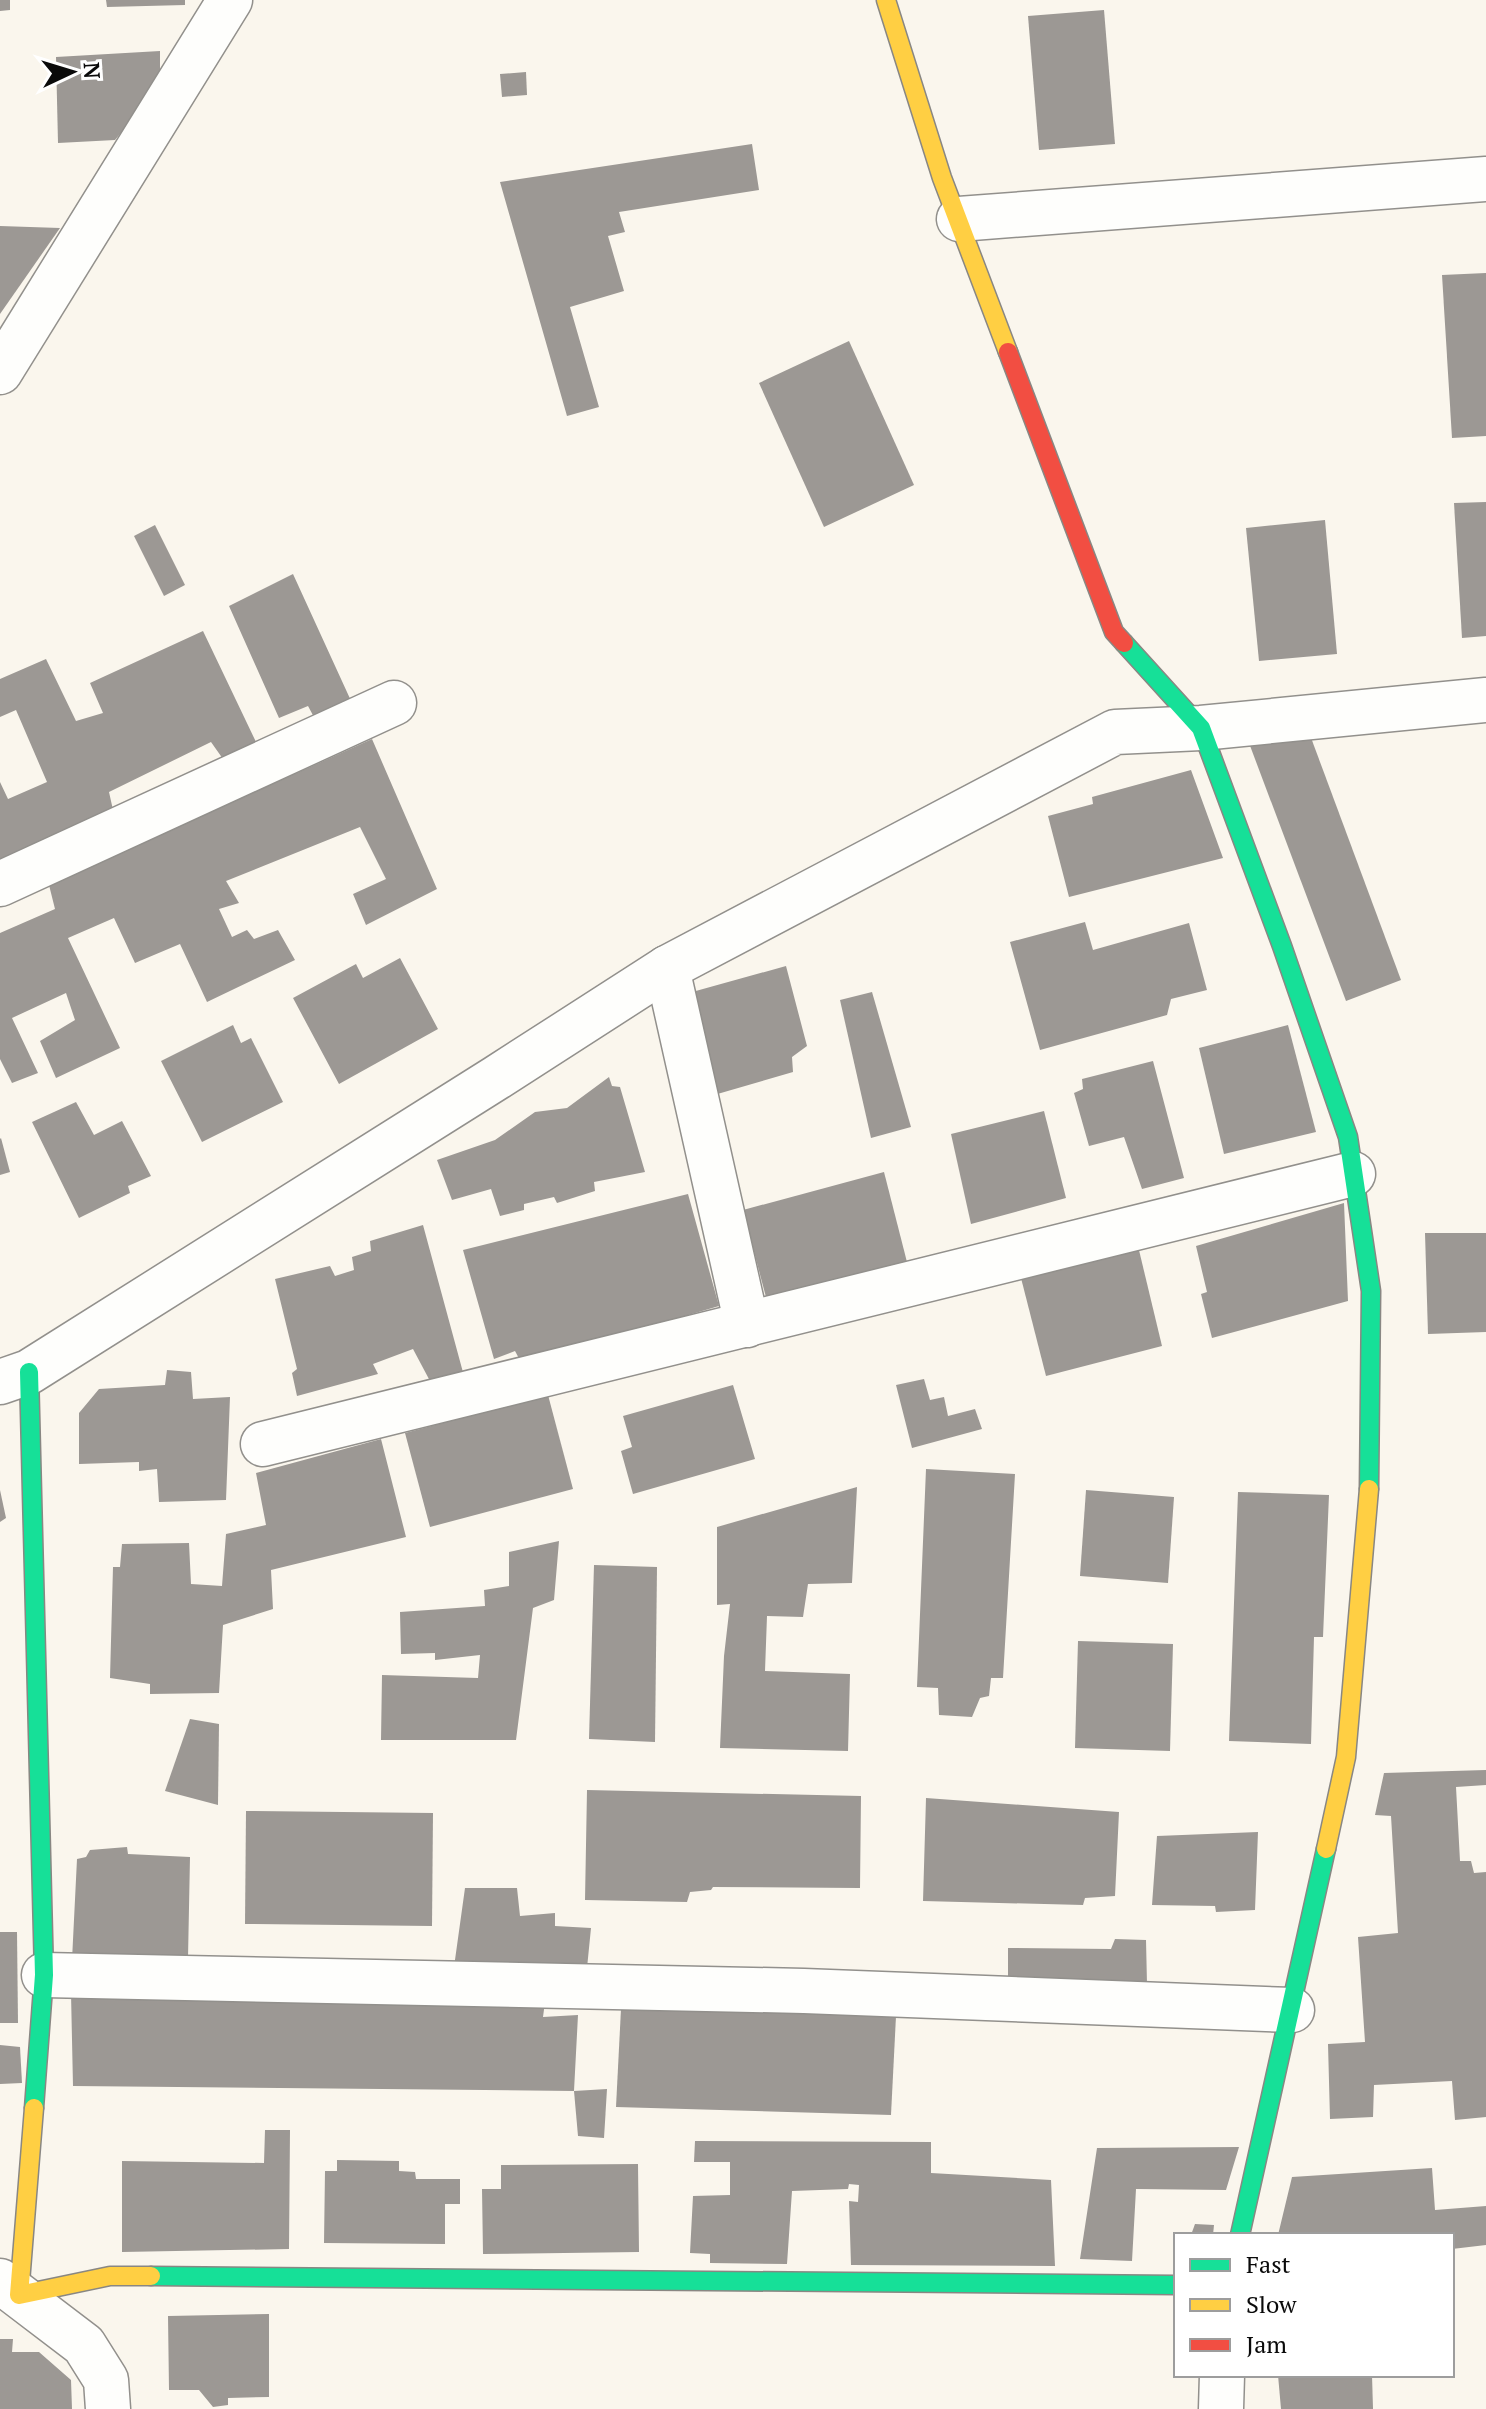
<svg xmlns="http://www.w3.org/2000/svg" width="1486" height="2409" font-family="'PT Serif',serif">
	<rect width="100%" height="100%" fill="#faf6ed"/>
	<!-- building -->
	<g fill="#9c9894">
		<path d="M0,0H10V10L0,11Z"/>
		<path d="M106,0H185V5L107,7Z"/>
		<path d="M1104,10L1115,144L1039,150L1028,16Z"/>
		<path d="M160,51V86L115,140L58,143L56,57Z"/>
		<path d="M526,72L527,95L502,97L500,74Z"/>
		<path d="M752,144L759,190L619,212L625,232L608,236L624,291L570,307L599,407L567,416L500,182Z"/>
		<path d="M0,226L60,228L0,314Z"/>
		<path d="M1486,273V436L1452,438L1442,275Z"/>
		<path d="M849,341L914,485L824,527L759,383Z"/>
		<path d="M1486,502V636L1462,638L1454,503Z"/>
		<path d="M1325,520L1337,654L1259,661L1246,528Z"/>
		<path d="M155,525L185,585L164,596L134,536Z"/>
		<path d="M293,574L352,703L315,719L308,706L279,718L229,606Z"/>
		<path d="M203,631L256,742L223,759L211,742L109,792L113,810L0,867V782L8,799L47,782L16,710L0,717V679L46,659L76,721L103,713L90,683Z"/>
		<path d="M1310,735L1401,980L1346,1001L1249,743Z"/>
		<path d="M372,739L437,889L366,925L353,894L386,879L360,827L226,881L239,903L219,909L232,937L247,930L254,939L278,930L295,960L207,1002L180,944L135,963L114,918L68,938L120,1048L56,1078L40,1041L75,1020L66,993L12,1018L38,1073L12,1083L0,1059V933L55,909L49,885Z"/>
		<path d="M1191,770L1223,858L1069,897L1048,816L1093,804L1092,797Z"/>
		<path d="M1085,922L1093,950L1189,923L1207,990L1171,999L1167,1015L1040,1050L1010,942Z"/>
		<path d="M400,958L438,1029L339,1084L293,998L356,964L363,978Z"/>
		<path d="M786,966L807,1046L792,1057L793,1072L714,1095L685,994Z"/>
		<path d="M872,992L911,1127L871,1138L840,1000Z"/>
		<path d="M233,1025L241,1043L251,1038L283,1102L202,1142L161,1061Z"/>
		<path d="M1288,1025L1316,1132L1224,1154L1199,1048Z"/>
		<path d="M1153,1061L1184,1178L1142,1189L1124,1137L1089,1146L1074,1093L1083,1089L1082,1079Z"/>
		<path d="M609,1077L612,1086L620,1087L645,1172L594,1182L595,1191L557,1203L554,1197L524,1204V1210L500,1216L491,1189L452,1200L437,1160L495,1140L535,1112L567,1108Z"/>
		<path d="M76,1102L94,1135L122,1121L151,1176L128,1186L130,1193L79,1218L32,1122Z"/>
		<path d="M1044,1111L1066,1198L971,1224L951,1134Z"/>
		<path d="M1,1138L10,1172L0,1175V1139Z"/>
		<path d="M884,1172L908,1266L767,1301L743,1210Z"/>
		<path d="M688,1194L719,1306L522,1364L515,1351L494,1359L463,1250Z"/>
		<path d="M1344,1203L1348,1301L1212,1338L1201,1294L1207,1292L1196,1246Z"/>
		<path d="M423,1225L464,1376L430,1381L413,1349L373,1364L378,1374L297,1396L292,1373L297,1369L275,1279L330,1266L335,1276L354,1270L352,1257L371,1251L370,1241Z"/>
		<path d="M1425,1233H1486V1332L1428,1334Z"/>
		<path d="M1138,1246L1162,1346L1046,1376L1021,1278Z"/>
		<path d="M167,1370L191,1372L193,1399L230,1397L226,1500L159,1502L157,1469L139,1471V1462L79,1464V1413L99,1389L165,1385Z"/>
		<path d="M924,1379L930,1400L944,1397L948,1416L975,1409L982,1429L912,1448L896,1385Z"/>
		<path d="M733,1385L755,1459L633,1494L621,1451L632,1447L623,1416Z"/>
		<path d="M548,1395L573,1489L430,1527L405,1433Z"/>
		<path d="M381,1439L406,1537L271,1570L273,1609L223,1625L219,1693L150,1694V1684L110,1678L113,1567H120L122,1544L189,1543L191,1584L222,1586L226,1534L266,1525L256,1473Z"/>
		<path d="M926,1469L1015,1474L1003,1678H991L989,1696L980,1698L972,1717L939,1715L938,1688L917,1687Z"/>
		<path d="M857,1487L852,1583L808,1584L803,1617L767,1616L765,1671L850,1674L848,1751L720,1748L724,1656L730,1604L717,1605V1527Z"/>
		<path d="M0,1490L6,1518L0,1522Z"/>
		<path d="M1086,1490L1174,1497L1168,1583L1080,1576Z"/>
		<path d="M1238,1492L1329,1495L1323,1637H1314L1311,1744L1229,1741Z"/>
		<path d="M559,1541L554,1600L533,1608L516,1740H381L382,1675L478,1678L480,1655L435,1660V1653L401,1654L400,1612L485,1606L484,1590L509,1586V1552Z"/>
		<path d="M594,1565L657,1567L655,1742L589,1739Z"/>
		<path d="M1078,1641L1173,1644L1170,1751L1075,1748Z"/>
		<path d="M190,1719L219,1724L218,1805L165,1791Z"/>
		<path d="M1486,1770V1785L1456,1787L1460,1861H1471L1474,1873L1486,1872V2117L1455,2120L1452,2081L1374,2085L1373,2117L1330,2119L1328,2044L1365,2042L1358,1937L1398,1933L1391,1816L1375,1815L1384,1773Z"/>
		<path d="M587,1790L861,1796L860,1888L713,1887L711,1890L690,1892L687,1902L585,1900Z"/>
		<path d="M926,1798L1119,1812L1115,1896L1085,1898L1083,1905L923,1901Z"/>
		<path d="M246,1811L433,1813L432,1926L245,1924Z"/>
		<path d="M1258,1832L1255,1910L1216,1912L1215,1906L1152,1905L1157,1836Z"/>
		<path d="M127,1847L128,1854L190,1857L188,1958L72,1960L77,1859L86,1857L90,1850Z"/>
		<path d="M465,1888H517L520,1916L555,1913V1926L591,1928L587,1968L454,1967Z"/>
		<path d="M0,1932H17L18,2023H0Z"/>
		<path d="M1115,1939L1146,1940L1147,1984L1008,1981V1948L1111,1949Z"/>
		<path d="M71,1993L545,2002L543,2017L578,2015L574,2091L73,2086Z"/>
		<path d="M621,2009L896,2016L891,2115L616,2107Z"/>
		<path d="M0,2045L20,2047L22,2083L0,2084Z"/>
		<path d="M607,2089L604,2138L578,2136L574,2091Z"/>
		<path d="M265,2130H290L289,2249L122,2252V2161L264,2163Z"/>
		<path d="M695,2141L931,2142V2173L1051,2180L1055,2266L851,2265L849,2201L858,2202L859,2185L849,2184L848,2189L792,2191L787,2264L710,2263V2254L690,2253L693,2196L730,2195V2162H694Z"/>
		<path d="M1239,2147L1226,2190L1136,2189L1132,2261L1080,2259L1097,2148Z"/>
		<path d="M337,2160L399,2161V2171L415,2172L416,2179H460V2204H445V2244L324,2243L325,2171H337Z"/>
		<path d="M638,2164L639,2252L483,2254L482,2189H501V2165Z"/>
		<path d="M1432,2168L1435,2210L1486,2206V2245L1452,2249V2235H1278L1292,2177Z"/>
		<path d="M1195,2224L1214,2225L1213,2235H1191Z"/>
		<path d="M269,2314V2397L228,2398V2405L213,2407L199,2390H169L168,2316Z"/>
		<path d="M0,2339H13L12,2352H39L71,2380L72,2409H0Z"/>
		<path d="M1278,2375H1372L1373,2409H1281Z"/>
	</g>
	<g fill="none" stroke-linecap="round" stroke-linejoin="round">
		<defs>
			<g id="street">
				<path d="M959,219L1486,179"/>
				<path d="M0,372L230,0"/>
				<path d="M0,884L394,703"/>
				<path d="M667,968L747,1325"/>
				<path d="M0,1382L29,1372L496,1078L667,968L1115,732L1201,728L1486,700"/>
				<path d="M263,1444L1353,1174"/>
				<path d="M44,1975L804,1991L1292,2010"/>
				<path d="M0,2281L84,2345L106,2380L108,2409"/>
				<path d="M1221,2409L1222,2375"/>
			</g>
			<g id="fast">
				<path d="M1124,643L1201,728L1282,946L1348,1137L1371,1291L1369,1489"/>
				<path d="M29,1372L44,1975L34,2108"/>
				<path d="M1240,2235L1326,1849"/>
				<path d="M151,2276L1176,2285"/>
			</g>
			<g id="slow">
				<path d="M886,0L942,178L1008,352"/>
				<path d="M1326,1849L1346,1757L1369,1489"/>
				<path d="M34,2108L19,2295L110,2276H151"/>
			</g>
			<path id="jam" d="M1008,352L1114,632L1124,643"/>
		</defs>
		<!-- street casing -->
		<use href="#street" stroke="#92908c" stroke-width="47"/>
		<!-- fast casing -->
		<use href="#fast" stroke="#898783" stroke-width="21"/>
		<!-- slow casing -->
		<use href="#slow" stroke="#898783" stroke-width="21"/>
		<!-- jam casing -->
		<use href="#jam" stroke="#898783" stroke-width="21"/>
		<!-- street -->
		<use href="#street" stroke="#fefefc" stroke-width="44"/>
		<!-- fast -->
		<use href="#fast" stroke="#16e098" stroke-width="18"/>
		<!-- slow -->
		<use href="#slow" stroke="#ffcf43" stroke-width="18"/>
		<!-- jam -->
		<use href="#jam" stroke="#f24e42" stroke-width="18"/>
	</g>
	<!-- legend -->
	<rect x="1174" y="2233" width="280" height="144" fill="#ffffff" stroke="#9d9d9d" stroke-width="2"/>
	<rect x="1190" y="2259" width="40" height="12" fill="#16e098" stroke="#9d9d9d" stroke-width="2"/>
	<text x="1246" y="2273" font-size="24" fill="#0a0a0a">Fast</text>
	<rect x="1190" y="2299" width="40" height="12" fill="#ffcf43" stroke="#9d9d9d" stroke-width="2"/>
	<text x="1246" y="2313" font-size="24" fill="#0a0a0a">Slow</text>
	<rect x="1190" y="2339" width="40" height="12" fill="#f24e42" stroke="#9d9d9d" stroke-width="2"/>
	<text x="1246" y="2353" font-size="24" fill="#0a0a0a">Jam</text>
	<!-- north arrow -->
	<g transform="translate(72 72) rotate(86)" stroke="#ffffff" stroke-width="6" paint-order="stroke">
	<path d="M0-6L14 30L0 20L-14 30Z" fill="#0a0a0a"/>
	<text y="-12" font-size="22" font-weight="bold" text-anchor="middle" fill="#0a0a0a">N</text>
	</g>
</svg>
